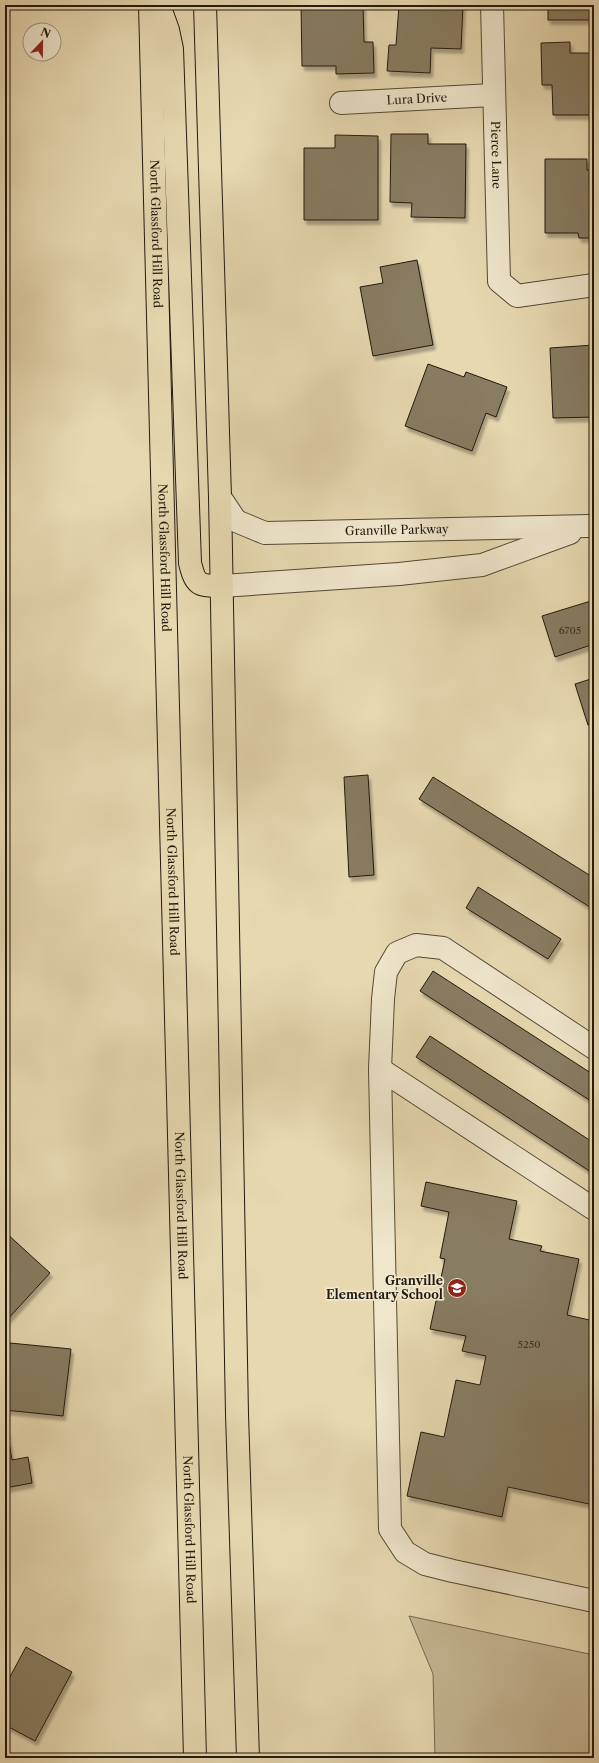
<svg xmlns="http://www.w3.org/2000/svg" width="599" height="1763" font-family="'Libre Caslon Text',serif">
	<defs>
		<filter id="shadow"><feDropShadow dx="2.5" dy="4.5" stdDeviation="1" flood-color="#0004"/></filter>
	</defs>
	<rect width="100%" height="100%" fill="#e7d8b0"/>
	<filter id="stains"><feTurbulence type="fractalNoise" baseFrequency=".005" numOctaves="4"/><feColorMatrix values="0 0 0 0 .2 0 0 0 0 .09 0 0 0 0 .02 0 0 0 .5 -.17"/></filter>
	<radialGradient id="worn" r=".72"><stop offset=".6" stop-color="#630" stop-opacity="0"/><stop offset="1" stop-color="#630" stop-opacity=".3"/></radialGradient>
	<!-- green -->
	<path fill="#c6b894" stroke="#746851" d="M409,1616L594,1655V1758H435L433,1674Z"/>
	<!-- building -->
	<g fill="#887c62" stroke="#22190e" filter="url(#shadow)">
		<path d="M301,5H363L364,42H373L374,73L336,74V66H302Z"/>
		<path d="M399,5H463L461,49L431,48L430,73L387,71L389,45H396Z"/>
		<rect x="548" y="5" width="46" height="15"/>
		<path d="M570,42V53H594V115H553L552,85H542L541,43Z"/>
		<path d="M391,134H428V144H466L465,218L411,217L412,203L390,202Z"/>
		<path d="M335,135L378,136V220H304V148H335Z"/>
		<path d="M545,159H587V170H594V238H579L578,233H545Z"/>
		<path d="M417,260L433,345L373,356L360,287L383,283L380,267Z"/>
		<path d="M594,345V417L553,418L550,348Z"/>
		<path d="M428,364L464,377L466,372L507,387L496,417L486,413L472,451L405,426Z"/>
		<path d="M594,600V644L555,657L542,616Z"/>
		<path d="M594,678V723L588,725L575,684Z"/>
		<path d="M368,775L374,875L349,877L344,777Z"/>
		<path d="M433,777L594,878L593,909L419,799Z"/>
		<path d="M478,887L561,939L548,959L466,908Z"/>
		<path d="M433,971L594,1075V1103L420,991Z"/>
		<path d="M430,1036L594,1143V1174L416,1057Z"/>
		<path d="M426,1182L517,1201L509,1239L542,1246L540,1251L579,1259L567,1315L594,1321V1505L508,1487L502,1517L407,1496L421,1432L444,1437L456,1380L480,1385L486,1356L462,1351L466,1336L430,1329L445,1259L440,1258L449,1212L421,1206Z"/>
		<path d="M5,1232L50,1273L6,1321L5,1320Z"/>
		<path d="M10,1343L71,1349L63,1416L5,1410V1389Z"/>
		<path d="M7,1430L12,1460L28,1457L32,1483L5,1488V1431Z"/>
		<path d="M26,1647L72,1672L35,1741L5,1725V1686Z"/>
	</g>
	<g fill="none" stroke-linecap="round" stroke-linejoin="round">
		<defs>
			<g id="minor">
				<path id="s1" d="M492,5L499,281L517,296L594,285"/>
				<path id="s2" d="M341,103L493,95"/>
				<path id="s3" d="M220,497L236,521L265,533L589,526"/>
				<path d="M222,586L399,574L482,565L570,533"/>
				<path d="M594,1048L443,948L416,945L397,953L386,972L383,999L380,1069L390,1529L405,1552L425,1564L453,1571L594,1601"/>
				<path d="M380,1069L594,1209"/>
			</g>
			<g id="major">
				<path id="s4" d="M150,5L195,1758"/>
				<path d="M159,5L168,30L172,49L190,563C196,587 199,585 222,586"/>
				<path d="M205,5L220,497L237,1414L248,1758"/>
			</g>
		</defs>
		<!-- minor casing -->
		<use href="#minor" stroke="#534936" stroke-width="24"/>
		<!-- major casing -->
		<use href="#major" stroke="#22190e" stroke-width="24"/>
		<!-- minor -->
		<use href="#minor" stroke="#efe6cc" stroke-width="22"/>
		<!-- major -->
		<use href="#major" stroke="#e7d8b0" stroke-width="22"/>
	</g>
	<!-- icons -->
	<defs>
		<symbol id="school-disc" viewBox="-11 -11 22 22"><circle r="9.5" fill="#8f2418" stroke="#efe6cc"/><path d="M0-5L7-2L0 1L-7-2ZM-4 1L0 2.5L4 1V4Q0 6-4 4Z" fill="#fff"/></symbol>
	</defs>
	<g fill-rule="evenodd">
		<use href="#school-disc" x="446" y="1277" width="22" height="22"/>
	</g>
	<g text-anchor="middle" stroke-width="3.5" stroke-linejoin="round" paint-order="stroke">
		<!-- number labels -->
		<g font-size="10" fill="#3c3223">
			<text x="570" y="634">6705</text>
			<text x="529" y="1348">5250</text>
		</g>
		<!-- street labels -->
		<g font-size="12" fill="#22190e" stroke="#efe6cc">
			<text dy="4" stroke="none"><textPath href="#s2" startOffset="76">Lura Drive</textPath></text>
			<text dy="4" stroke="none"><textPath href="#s1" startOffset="150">Pierce Lane</textPath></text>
			<text dy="4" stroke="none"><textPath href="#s4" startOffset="229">North Glassford Hill Road</textPath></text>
			<text dy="4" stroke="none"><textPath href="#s3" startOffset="192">Granville Parkway</textPath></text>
			<text dy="4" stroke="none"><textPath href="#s4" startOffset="553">North Glassford Hill Road</textPath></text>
			<text dy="4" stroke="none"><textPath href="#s4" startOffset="877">North Glassford Hill Road</textPath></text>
			<text dy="4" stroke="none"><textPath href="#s4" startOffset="1201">North Glassford Hill Road</textPath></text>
			<text dy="4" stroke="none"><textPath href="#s4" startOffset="1525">North Glassford Hill Road</textPath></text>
		</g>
		<!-- poi labels -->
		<g font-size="12" font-weight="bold" fill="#22190e" stroke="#efe6cc" text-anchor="end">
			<text x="443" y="1285">Granville<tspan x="443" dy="14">Elementary School</tspan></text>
		</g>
	</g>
	<!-- margin -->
	<rect width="599" height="1763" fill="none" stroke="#e7d8b0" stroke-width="20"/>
	<rect x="6" y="6" width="587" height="1751" fill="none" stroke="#22190e" stroke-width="2"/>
	<rect x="10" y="10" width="579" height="1743" fill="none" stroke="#22190e"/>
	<!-- north arrow -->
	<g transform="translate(42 42) rotate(22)"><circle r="19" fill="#efe6cc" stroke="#9d9480"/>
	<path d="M0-3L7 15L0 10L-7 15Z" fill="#8f2418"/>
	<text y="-6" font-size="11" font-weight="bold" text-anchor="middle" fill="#22190e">N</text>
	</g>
	<rect width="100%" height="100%" filter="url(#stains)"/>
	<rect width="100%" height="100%" fill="url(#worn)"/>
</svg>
